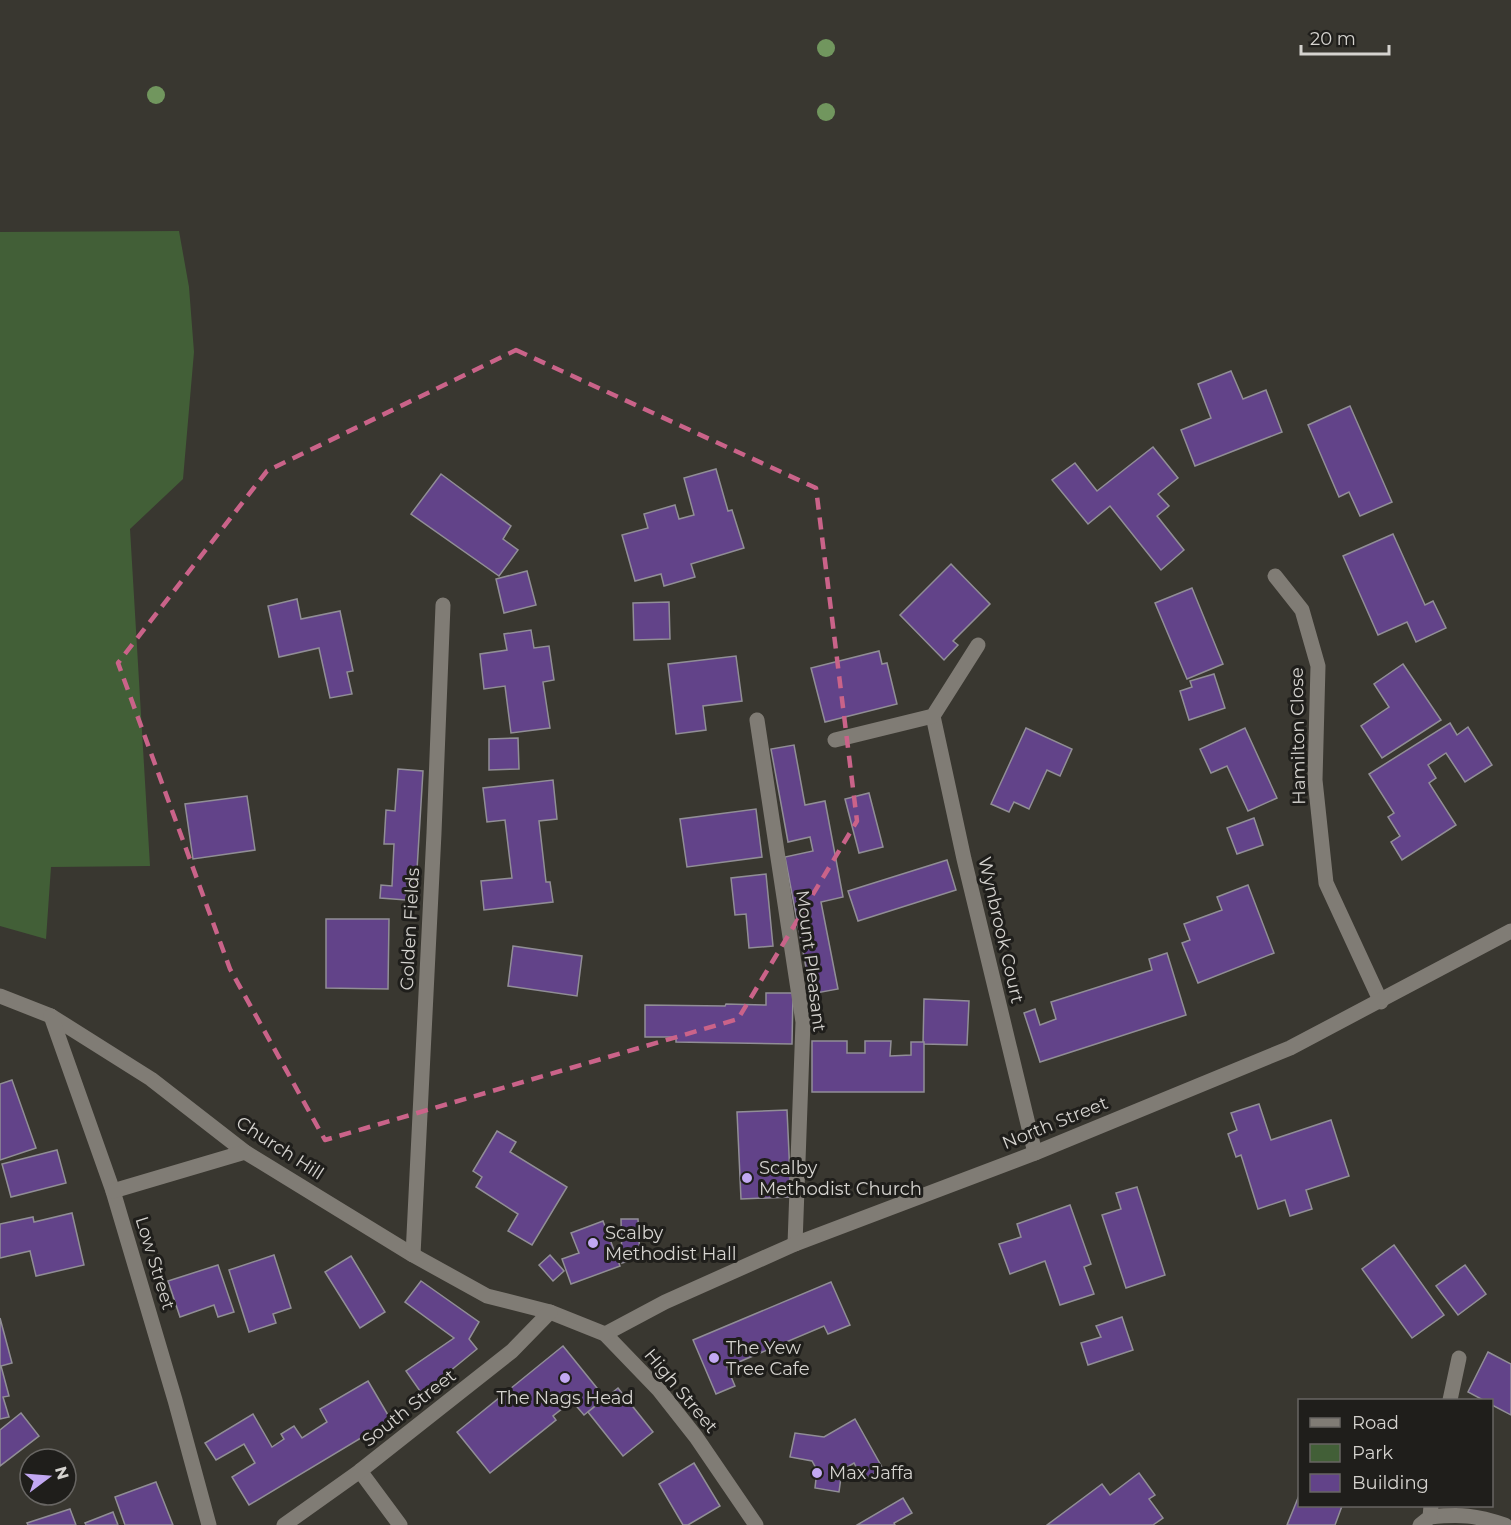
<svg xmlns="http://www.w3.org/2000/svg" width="1511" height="1525" font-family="Montserrat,sans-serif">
	<rect width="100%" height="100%" fill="#393730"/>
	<!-- green -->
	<path fill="#425f37" d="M179,231L189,287L194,352L183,479L130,529L150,866L51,867L46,939L0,926V232Z"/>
	<!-- building -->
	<g fill="#624389" stroke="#918e96" stroke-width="1.5">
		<path d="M1231,371L1243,399L1266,390L1282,432L1195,466L1181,430L1211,418L1198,384Z"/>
		<path d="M1350,406L1392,502L1360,516L1349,492L1339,497L1308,425Z"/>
		<path d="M1153,447L1178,478L1158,494L1169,506L1157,516L1184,550L1161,570L1110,506L1088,524L1052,480L1075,463L1097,491Z"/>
		<path d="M716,469L728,511L732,510L744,548L691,564L695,577L664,586L661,574L635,581L622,535L648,528L644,514L675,505L679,519L694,515L684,478Z"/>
		<path d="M441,474L511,526L503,539L518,550L499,576L411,514Z"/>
		<path d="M1393,534L1425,605L1433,601L1446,628L1416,642L1407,622L1378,635L1343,556Z"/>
		<path d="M951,564L990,604L953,641L958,645L944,660L900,615Z"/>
		<path d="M527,571L536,605L504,613L496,579Z"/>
		<path d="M1192,588L1223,664L1187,679L1155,603Z"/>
		<path d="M297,599L301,619L340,611L353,671L347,672L352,694L330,698L319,648L279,657L268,606Z"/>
		<path d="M669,602L670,639L634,640L633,603Z"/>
		<path d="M531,630L534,648L549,646L554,680L543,682L550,728L511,733L505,686L484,689L480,654L507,650L504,634Z"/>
		<path d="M879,651L882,664L887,663L897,704L825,722L811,668Z"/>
		<path d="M736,656L742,701L703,706L706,730L676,734L668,664Z"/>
		<path d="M1403,664L1441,720L1382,758L1361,726L1389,707L1374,684Z"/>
		<path d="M1214,674L1225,708L1189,720L1180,691L1192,687L1190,681Z"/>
		<path d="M1450,723L1457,735L1468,727L1492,765L1465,782L1446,753L1428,765L1436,778L1429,783L1456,825L1402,860L1391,842L1400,836L1388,817L1394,813L1369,774Z"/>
		<path d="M1026,728L1072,749L1060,776L1047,770L1029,809L1014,802L1009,812L991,804Z"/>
		<path d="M1245,728L1277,798L1248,811L1227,766L1211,773L1200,749Z"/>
		<path d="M518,738L519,769L489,770V739Z"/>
		<path d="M794,745L805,805L825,801L843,897L821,902L838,989L811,994L785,857L813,851L810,837L788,842L771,749Z"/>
		<path d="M398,769L423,771L416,886L407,885L406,900L380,898L381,885L392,886L394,844H384L386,810L395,811Z"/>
		<path d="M553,780L557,819L539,821L546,882H550L553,902L484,910L481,881L512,878L505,820L487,822L483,788Z"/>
		<path d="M869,793L883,847L859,853L845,799Z"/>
		<path d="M247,796L255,850L193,859L185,804Z"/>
		<path d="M756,809L762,857L687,867L680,819Z"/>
		<path d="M1254,818L1263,845L1237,854L1227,828Z"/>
		<path d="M947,860L956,890L858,921L848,891Z"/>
		<path d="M766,874L773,946L749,948L746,914L735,915L731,878Z"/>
		<path d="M1248,885L1274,953L1198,983L1182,943L1190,940L1184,924L1222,910L1217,897Z"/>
		<path d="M326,919H389L388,989L326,988Z"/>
		<path d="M513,946L582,956L577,996L508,986Z"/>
		<path d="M1167,953L1186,1015L1040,1062L1024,1013L1035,1009L1040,1025L1056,1019L1051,1002L1152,970L1149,959Z"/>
		<path d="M766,993H793L792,1044L676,1042V1037H645V1005L725,1006L726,1004L766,1005Z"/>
		<path d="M924,999L969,1001L967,1045L923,1044Z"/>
		<path d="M812,1041H847V1053H865V1041H891L890,1056L911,1055V1042H924V1092H812Z"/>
		<path d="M12,1080L36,1148L0,1160V1084Z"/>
		<path d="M1259,1104L1271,1140L1331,1120L1349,1176L1306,1190L1312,1209L1290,1216L1285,1200L1258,1209L1241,1155L1236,1157L1228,1134L1237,1130L1231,1113Z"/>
		<path d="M787,1110L791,1197L741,1199L737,1112Z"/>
		<path d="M497,1131L516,1142L510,1152L567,1187L532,1245L508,1231L518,1214L476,1187L482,1177L473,1171Z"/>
		<path d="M57,1150L66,1183L11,1197L2,1164Z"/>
		<path d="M1137,1187L1165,1275L1126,1288L1102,1215L1121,1209L1116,1193Z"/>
		<path d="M1070,1205L1091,1264L1084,1267L1094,1294L1060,1305L1045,1261L1010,1274L999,1244L1021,1237L1017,1224Z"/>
		<path d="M72,1213L84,1265L36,1276L30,1251L0,1258V1224L33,1217L34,1222Z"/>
		<path d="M621,1219H638L640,1258L622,1263Z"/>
		<path d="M603,1221L620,1266L571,1284L562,1259L579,1253L571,1233Z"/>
		<path d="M1394,1245L1444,1315L1412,1338L1362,1269Z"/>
		<path d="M274,1255L291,1308L273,1314L276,1323L249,1332L229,1270Z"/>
		<path d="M550,1255L564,1271L553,1281L539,1265Z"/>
		<path d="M351,1256L385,1312L360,1328L325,1272Z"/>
		<path d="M218,1265L234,1312L218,1317L214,1305L180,1317L168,1281Z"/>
		<path d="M1465,1265L1486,1294L1458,1315L1436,1286Z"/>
		<path d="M421,1281L479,1322L469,1339L477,1349L422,1394L406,1371L454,1338L405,1302Z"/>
		<path d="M831,1282L850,1325L828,1334L824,1326L727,1367L735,1386L716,1394L693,1340Z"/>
		<path d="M1122,1317L1133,1350L1088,1365L1081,1343L1101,1337L1096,1326Z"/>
		<path d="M0,1318L12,1363L1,1366L9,1396L3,1397L9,1417L0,1419Z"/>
		<path d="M563,1346L605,1398L584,1415L572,1401L553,1416L556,1420L490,1473L457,1432Z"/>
		<path d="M1488,1352L1511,1364V1415L1492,1405V1400H1483L1468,1392Z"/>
		<path d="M368,1381L391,1420L249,1505L232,1477L255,1463L244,1444L216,1460L205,1443L253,1414L272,1447L284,1439L281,1434L294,1426L302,1438L327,1422L320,1409Z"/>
		<path d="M618,1388L653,1432L623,1456L588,1412Z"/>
		<path d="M21,1413L39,1436L0,1466V1430Z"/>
		<path d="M855,1419L883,1469L863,1480L854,1463L842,1470L839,1492L815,1488L817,1470L812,1461L790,1457L795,1433L824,1437Z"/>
		<path d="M694,1463L720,1506L688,1525H683L659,1484Z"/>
		<path d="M1139,1473L1155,1495L1149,1499L1163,1518L1153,1525H1047L1102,1484L1110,1495Z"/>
		<path d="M156,1482L173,1525H125L115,1497Z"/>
		<path d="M1300,1493V1506H1342L1335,1525H1287Z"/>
		<path d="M903,1498L912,1513L894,1523L895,1525H857Z"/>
		<path d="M70,1509L76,1525H28L27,1523Z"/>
		<path d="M113,1512L118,1525H86L85,1523Z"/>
	</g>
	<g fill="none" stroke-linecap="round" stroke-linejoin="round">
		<!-- minor -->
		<g stroke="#807c75" stroke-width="15">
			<path d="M1275,576L1302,610L1318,666L1315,780L1326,883L1381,1002"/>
			<path d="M933,716L964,859L1035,1153"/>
			<path d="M757,720L803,1022L795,1244"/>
			<path d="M835,740L933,716L978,645"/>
			<path d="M0,996L51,1016L151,1079L245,1152L413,1255L487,1296L550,1312L605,1334L659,1390L696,1437L756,1525"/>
			<path d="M51,1016L113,1191L175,1400L209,1525"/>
			<path d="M113,1191L245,1152"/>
			<path d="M413,1255L434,833L443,605"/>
			<path d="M605,1334L665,1302L795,1244L1035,1153L1290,1048L1511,931"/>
			<path d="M1450,1400L1459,1358"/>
			<path d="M360,1471L400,1525"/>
			<path d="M1430,1517C1461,1514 1475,1515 1505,1525"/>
			<path d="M284,1525L360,1471L512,1351L550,1312"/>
			<path d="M1420,1525L1430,1517L1431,1506"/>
		</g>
	</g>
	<!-- trees -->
	<g fill="#71965e">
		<circle cx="826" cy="48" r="9"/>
		<circle cx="156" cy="95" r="9"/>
		<circle cx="826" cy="112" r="9"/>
	</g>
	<!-- marked area -->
	<path fill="none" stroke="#ca6389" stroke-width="4.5" stroke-dasharray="12 8" stroke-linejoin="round" d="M516,350L816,488L857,821L738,1019L325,1140L230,969L118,663L267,471Z"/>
	<!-- markers -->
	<g fill="#c2a8f2" stroke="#1f1e1b" stroke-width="2">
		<circle cx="747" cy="1178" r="6"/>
		<circle cx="593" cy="1243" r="6"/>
		<circle cx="714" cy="1358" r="6"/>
		<circle cx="565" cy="1378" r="6"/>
		<circle cx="817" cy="1473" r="6"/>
	</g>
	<g text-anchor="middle" stroke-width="6" stroke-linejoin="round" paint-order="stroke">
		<!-- street labels -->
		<g font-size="18" fill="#d5d3cf" stroke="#1f1e1b">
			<text transform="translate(1298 736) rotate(-91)" y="6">Hamilton Close</text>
			<text transform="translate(410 929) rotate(-87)" y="6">Golden Fields</text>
			<text transform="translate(1001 930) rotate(77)" y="6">Wynbrook Court</text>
			<text transform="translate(811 961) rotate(83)" y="6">Mount Pleasant</text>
			<text transform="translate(1055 1123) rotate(-22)" y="6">North Street</text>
			<text transform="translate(280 1148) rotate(33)" y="6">Church Hill</text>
			<text transform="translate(155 1263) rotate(73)" y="6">Low Street</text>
			<text transform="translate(681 1391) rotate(50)" y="6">High Street</text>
			<text transform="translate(409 1408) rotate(-38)" y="6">South Street</text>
		</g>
		<!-- poi labels -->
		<g font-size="18" fill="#d5d3cf" stroke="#1f1e1b" text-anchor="start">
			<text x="759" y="1174">Scalby<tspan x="759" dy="21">Methodist Church</tspan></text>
			<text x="605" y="1239">Scalby<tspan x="605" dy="21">Methodist Hall</tspan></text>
			<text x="726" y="1354">The Yew<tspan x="726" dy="21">Tree Cafe</tspan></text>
			<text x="565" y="1404" text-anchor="middle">The Nags Head</text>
			<text x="829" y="1479">Max Jaffa</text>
		</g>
	</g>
	<!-- legend -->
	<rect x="1298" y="1399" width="195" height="108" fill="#1f1e1b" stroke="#686663" stroke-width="1.5"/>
	<rect x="1310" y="1418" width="30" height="9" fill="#807c75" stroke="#686663" stroke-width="1.5"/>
	<text x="1352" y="1429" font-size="18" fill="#d5d3cf">Road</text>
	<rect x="1310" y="1444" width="30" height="18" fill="#425f37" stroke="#686663" stroke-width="1.5"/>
	<text x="1352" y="1459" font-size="18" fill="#d5d3cf">Park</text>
	<rect x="1310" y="1474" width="30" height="18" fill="#624389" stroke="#686663" stroke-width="1.5"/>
	<text x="1352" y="1489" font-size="18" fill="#d5d3cf">Building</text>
	<!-- north arrow -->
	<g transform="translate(48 1477) rotate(74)"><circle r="28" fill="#1f1e1b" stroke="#686663" stroke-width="1.5"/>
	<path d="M0-4.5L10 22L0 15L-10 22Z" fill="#c2a8f2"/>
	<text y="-9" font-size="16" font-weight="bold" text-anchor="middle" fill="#d5d3cf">N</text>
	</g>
	<!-- scale -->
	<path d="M1301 45v9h88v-9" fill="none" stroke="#d5d3cf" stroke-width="3"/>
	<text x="1310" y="45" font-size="18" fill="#d5d3cf" stroke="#1f1e1b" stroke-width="4.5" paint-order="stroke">20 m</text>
</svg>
